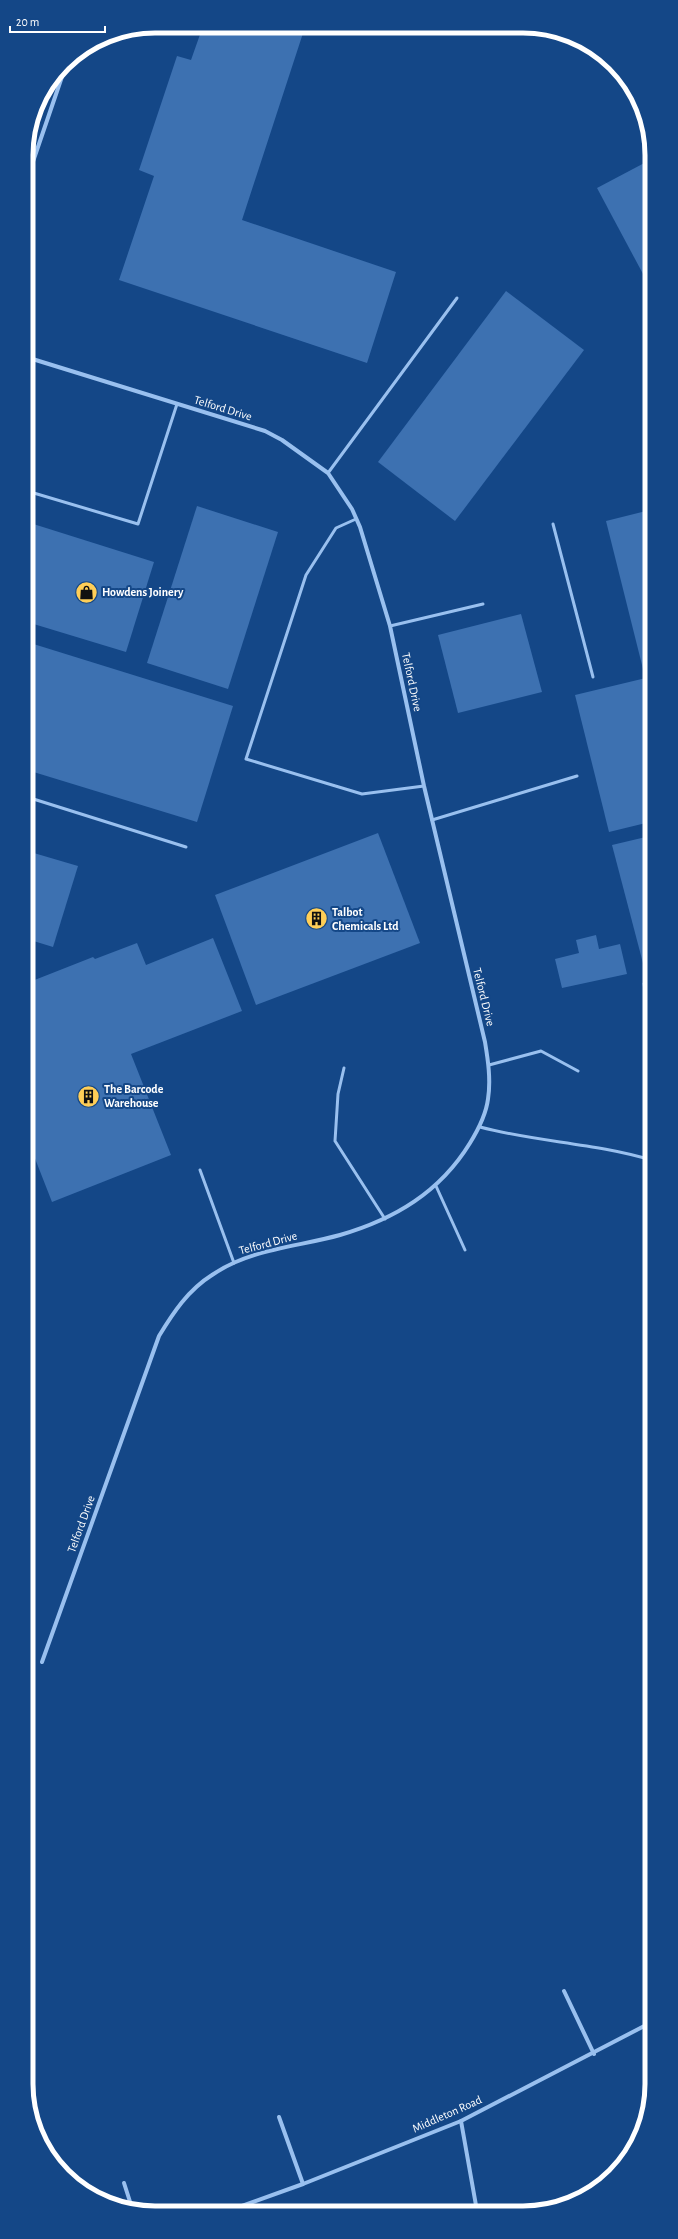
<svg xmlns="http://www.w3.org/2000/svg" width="678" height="2239" font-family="'Alegreya Sans',sans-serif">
	<rect width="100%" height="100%" fill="#144787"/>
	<!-- building -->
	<g fill="#3d71b1">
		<path d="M203,26L305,27L242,220L396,272L367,363L119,280L154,176L139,170L177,56L191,60Z"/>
		<path d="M650,160V287L597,188Z"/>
		<path d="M506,291L584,350L455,521L378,462Z"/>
		<path d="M197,506L278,532L228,689L147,663Z"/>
		<path d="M650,510V667L643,669L606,521Z"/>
		<path d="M27,522L154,562L126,652L27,622Z"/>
		<path d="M521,614L542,692L458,713L438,635Z"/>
		<path d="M27,642L233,706L197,822L27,770Z"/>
		<path d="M650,677V822L609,832L575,695Z"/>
		<path d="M378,833L420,943L256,1005L215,895Z"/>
		<path d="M650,836V966L644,967L612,845Z"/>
		<path d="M27,851L78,866L53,947L27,939Z"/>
		<path d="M596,935L599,949L620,944L627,974L562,988L555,959L579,953L576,940Z"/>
		<path d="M213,938L242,1011L131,1054L171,1155L52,1202L27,1138V983L93,957L95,959L137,943L146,965Z"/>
		<path d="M650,981L651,1014H650L642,983Z"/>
	</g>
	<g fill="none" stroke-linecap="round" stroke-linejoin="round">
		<!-- service -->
		<g stroke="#99c0ef" stroke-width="3">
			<path d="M26,149L36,153"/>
			<path d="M328,473L457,298"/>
			<path d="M27,491L138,524L177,404"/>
			<path d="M356,519L336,528L306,575L246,759L362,794L424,786"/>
			<path d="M553,524L593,677"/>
			<path d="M390,626L483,604"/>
			<path d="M27,797L186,847"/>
			<path d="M432,820L577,776"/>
			<path d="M489,1065L541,1051L578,1071"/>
			<path d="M344,1068L338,1094L335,1141L385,1219"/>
			<path d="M480,1127C536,1142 595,1143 651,1160"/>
			<path d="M200,1170L234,1263"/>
			<path d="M436,1186L465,1250"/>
		</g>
		<!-- minor -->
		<g stroke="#99c0ef" stroke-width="4">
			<path d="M26,182L67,62"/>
			<path d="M26,357L265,431L282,440L328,473L352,509L360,527L390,626L424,786L485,1042C488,1060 491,1080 488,1099C486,1115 478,1130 470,1143C440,1192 395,1219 340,1235C297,1247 250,1249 212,1275C188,1290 173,1313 159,1336L42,1662"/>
			<path d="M564,1991L594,2054"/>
			<path d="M279,2117L303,2184"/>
			<path d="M461,2121L477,2211"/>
			<path d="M124,2183L133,2211"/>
			<path d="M228,2211L303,2184L461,2121L652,2022"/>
		</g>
	</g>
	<!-- icons -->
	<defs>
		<symbol id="shop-disc" viewBox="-11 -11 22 22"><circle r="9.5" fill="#ffce57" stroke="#144787"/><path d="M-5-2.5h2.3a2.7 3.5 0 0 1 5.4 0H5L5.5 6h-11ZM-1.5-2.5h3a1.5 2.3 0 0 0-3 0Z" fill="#111"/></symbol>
		<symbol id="building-disc" viewBox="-11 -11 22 22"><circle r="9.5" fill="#ffce57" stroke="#144787"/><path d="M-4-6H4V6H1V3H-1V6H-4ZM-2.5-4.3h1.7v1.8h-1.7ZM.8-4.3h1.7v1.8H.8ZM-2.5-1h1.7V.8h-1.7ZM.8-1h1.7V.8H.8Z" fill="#111"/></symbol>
	</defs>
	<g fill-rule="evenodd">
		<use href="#shop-disc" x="74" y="580" width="25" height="25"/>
		<use href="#building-disc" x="304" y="906" width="25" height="25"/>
		<use href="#building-disc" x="76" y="1084" width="25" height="25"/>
	</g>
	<g text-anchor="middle" stroke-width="4" stroke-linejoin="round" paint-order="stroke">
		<!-- street labels -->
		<g font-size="12" fill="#fff" stroke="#144787">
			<text transform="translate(223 408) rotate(17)" y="4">Telford Drive</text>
			<text transform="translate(412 682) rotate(78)" y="4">Telford Drive</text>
			<text transform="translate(484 997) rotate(76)" y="4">Telford Drive</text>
			<text transform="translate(268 1243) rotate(-15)" y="4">Telford Drive</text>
			<text transform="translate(81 1524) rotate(-70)" y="4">Telford Drive</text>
			<text transform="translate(447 2114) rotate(-24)" y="4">Middleton Road</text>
		</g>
		<!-- poi labels -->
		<g font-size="12" font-weight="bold" fill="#fff" stroke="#144787" text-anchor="start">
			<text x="102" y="596">Howdens Joinery</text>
			<text x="332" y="916">Talbot<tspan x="332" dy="14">Chemicals Ltd</tspan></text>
			<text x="104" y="1093">The Barcode<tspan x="104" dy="14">Warehouse</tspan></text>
		</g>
	</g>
	<!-- crop -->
	<path d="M0 0H678V2239H0ZM155 33H523A122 122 0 0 1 645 155V2084A122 122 0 0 1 523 2206H155A122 122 0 0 1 33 2084V155A122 122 0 0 1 155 33Z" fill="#144787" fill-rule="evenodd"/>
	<path fill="none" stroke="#fff" stroke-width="5" d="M155 33H523A122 122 0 0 1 645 155V2084A122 122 0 0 1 523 2206H155A122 122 0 0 1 33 2084V155A122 122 0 0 1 155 33Z"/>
	<!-- scale -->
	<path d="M10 26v6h95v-6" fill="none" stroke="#ffffff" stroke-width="2"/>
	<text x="16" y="26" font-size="12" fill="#ffffff" stroke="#144787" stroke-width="3" paint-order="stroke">20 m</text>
</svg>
